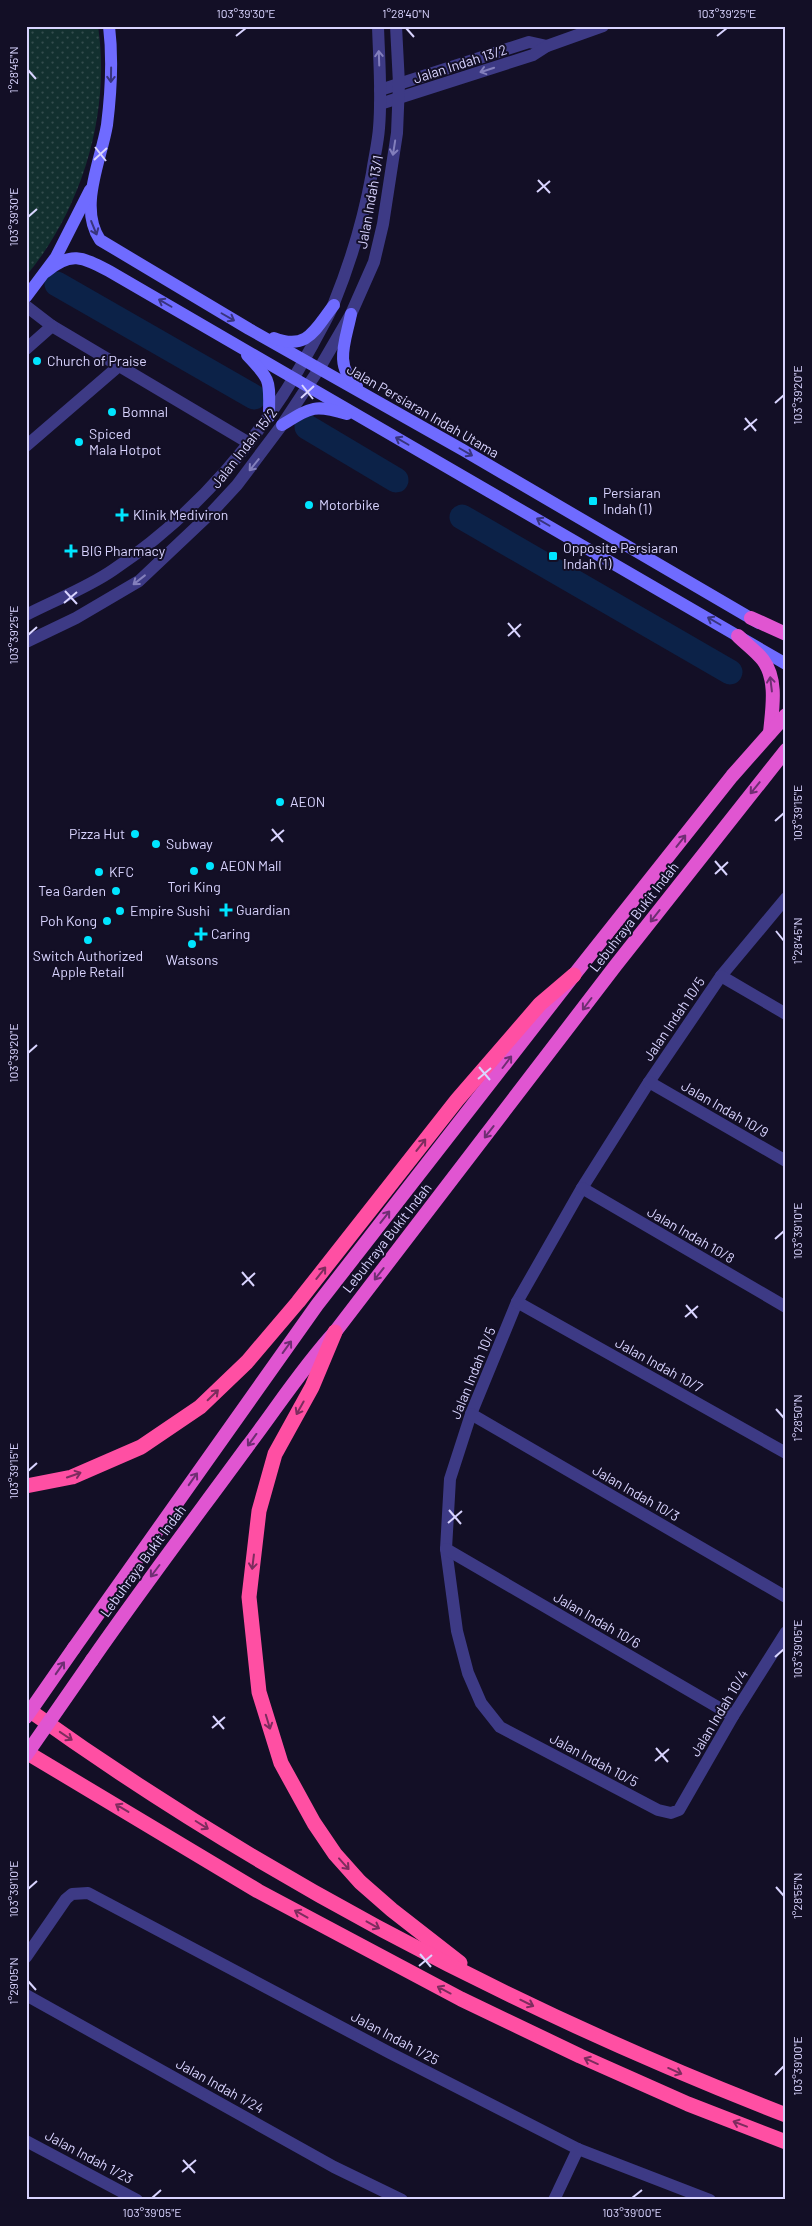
<svg xmlns="http://www.w3.org/2000/svg" width="812" height="2226" font-family="Barlow,sans-serif">
	<defs>
		<pattern id="park-dots" width="8" height="8" patternUnits="userSpaceOnUse" patternTransform="scale(1.25)"><rect width="8" height="8" fill="#12302f"/><path d="M2 2h.1M6 6h.1" fill="none" stroke="#344d4e" stroke-width="1.8" stroke-linecap="round"/></pattern>
	</defs>
	<rect width="100%" height="100%" fill="#130f26"/>
	<!-- park -->
	<path fill="url(#park-dots)" d="M26,26H98C111,113 82,209 26,276Z"/>
	<g fill="none" stroke-linecap="round" stroke-linejoin="round">
		<!-- river -->
		<g stroke="#0c2248" stroke-width="25">
			<path d="M57,284L254,397"/>
			<path d="M307,427L396,480"/>
			<path d="M462,517L730,672"/>
		</g>
		<!-- minor -->
		<g stroke="#3d3a85" stroke-width="12">
			<path d="M380,90L529,42L547,46"/>
			<path d="M380,104L533,55L547,46L603,26"/>
			<path d="M26,306L52,326L249,443"/>
			<path d="M26,349L52,326"/>
			<path d="M26,446L120,365"/>
			<path d="M786,898L721,976L649,1082L582,1188L517,1302L471,1414L450,1479L446,1549L457,1631L468,1673L481,1703L500,1727L658,1810L671,1813L679,1810L733,1716L786,1632"/>
			<path d="M721,976L786,1014"/>
			<path d="M649,1082L786,1161"/>
			<path d="M582,1188L786,1307"/>
			<path d="M517,1302L786,1453"/>
			<path d="M471,1414L786,1597"/>
			<path d="M446,1549L733,1716"/>
			<path d="M26,1957L66,1899L72,1894L88,1893L390,2053L578,2149L710,2200"/>
			<path d="M26,1995L334,2167L402,2200"/>
			<path d="M26,2141L137,2200"/>
			<path d="M554,2200L578,2149"/>
		</g>
		<!-- tertiary -->
		<g stroke="#3d3a85" stroke-width="12">
			<path d="M26,615C55,600 87,588 113,570C197,514 264,435 312,346C319,332 328,318 334,303C351,261 364,217 372,173C374,158 378,143 379,128C382,94 379,60 378,26"/>
			<path d="M26,642L76,618L139,581L211,513L237,485L282,425L319,369L351,314L374,262L383,224L397,133L399,84L396,26"/>
		</g>
		<!-- secondary -->
		<g stroke="#6f6bff" stroke-width="12">
			<path d="M109,26C113,59 111,93 107,125C101,161 78,207 100,240L249,329L463,450L759,623"/>
			<path d="M46,272C71,251 82,257 109,271L786,664"/>
			<path d="M26,297L56,257L90,190"/>
			<path d="M351,314C346,340 333,366 357,386"/>
			<path d="M274,338C308,351 315,329 334,305"/>
			<path d="M247,355C273,382 269,381 269,417"/>
			<path d="M282,425C311,407 314,404 347,414"/>
		</g>
		<!-- trunk -->
		<g stroke="#e055d1" stroke-width="14">
			<path d="M751,618L786,634"/>
			<path d="M738,636C746,644 756,651 763,660C778,680 772,710 770,733"/>
			<path d="M74,1648L317,1305L574,975L732,776L786,715"/>
			<path d="M92,1660C142,1588 195,1518 247,1447C276,1409 302,1368 335,1332L616,965L786,750"/>
		</g>
		<!-- motorway -->
		<g stroke="#ff4fa3" stroke-width="15">
			<path d="M335,1332L312,1387L275,1454L259,1511L249,1597L259,1692L281,1763L314,1823L335,1854L360,1882L392,1910L460,1963"/>
			<path d="M26,1486L72,1477L141,1447L200,1407L247,1362L298,1302L457,1100L540,1004L574,975"/>
			<path d="M26,1708C260,1876 518,2011 786,2115"/>
			<path d="M26,1752L258,1891L461,1999L580,2056L688,2104L786,2142"/>
		</g>
		<!-- trunk-bridge -->
		<g stroke="#e055d1" stroke-width="14">
			<path d="M26,1717L74,1648"/>
			<path d="M26,1755L92,1660"/>
		</g>
	</g>
	<!-- one-way arrows -->
	<defs><path id="oneway-shaft" d="M-6 0H5M1.5-3L5.5 0L1.5 3" fill="none" stroke-width="1.6" stroke-linecap="round" stroke-linejoin="round" transform="scale(1.25)"/></defs>
	<g stroke="#837fbc">
		<use href="#oneway-shaft" transform="translate(379 58) rotate(-92)"/>
		<use href="#oneway-shaft" transform="translate(487 70) rotate(162)"/>
		<use href="#oneway-shaft" transform="translate(394 148) rotate(99)"/>
		<use href="#oneway-shaft" transform="translate(254 465) rotate(129)"/>
		<use href="#oneway-shaft" transform="translate(139 580) rotate(142)"/>
	</g>
	<g stroke="#38347d">
		<use href="#oneway-shaft" transform="translate(111 75) rotate(91)"/>
		<use href="#oneway-shaft" transform="translate(94 228) rotate(68)"/>
		<use href="#oneway-shaft" transform="translate(165 303) rotate(-150)"/>
		<use href="#oneway-shaft" transform="translate(228 317) rotate(30)"/>
		<use href="#oneway-shaft" transform="translate(402 441) rotate(-150)"/>
		<use href="#oneway-shaft" transform="translate(466 452) rotate(30)"/>
		<use href="#oneway-shaft" transform="translate(543 522) rotate(-150)"/>
		<use href="#oneway-shaft" transform="translate(714 621) rotate(-150)"/>
	</g>
	<g stroke="#6f2e73">
		<use href="#oneway-shaft" transform="translate(771 684) rotate(-97)"/>
		<use href="#oneway-shaft" transform="translate(755 788) rotate(129)"/>
		<use href="#oneway-shaft" transform="translate(681 841) rotate(-52)"/>
		<use href="#oneway-shaft" transform="translate(655 916) rotate(128)"/>
		<use href="#oneway-shaft" transform="translate(587 1004) rotate(127)"/>
		<use href="#oneway-shaft" transform="translate(507 1062) rotate(-53)"/>
		<use href="#oneway-shaft" transform="translate(489 1132) rotate(128)"/>
		<use href="#oneway-shaft" transform="translate(385 1217) rotate(-52)"/>
		<use href="#oneway-shaft" transform="translate(379 1274) rotate(128)"/>
		<use href="#oneway-shaft" transform="translate(287 1347) rotate(-54)"/>
		<use href="#oneway-shaft" transform="translate(252 1440) rotate(126)"/>
		<use href="#oneway-shaft" transform="translate(193 1479) rotate(-55)"/>
		<use href="#oneway-shaft" transform="translate(155 1571) rotate(127)"/>
		<use href="#oneway-shaft" transform="translate(60 1668) rotate(-55)"/>
	</g>
	<g stroke="#7d2c5e">
		<use href="#oneway-shaft" transform="translate(421 1145) rotate(-52)"/>
		<use href="#oneway-shaft" transform="translate(321 1273) rotate(-52)"/>
		<use href="#oneway-shaft" transform="translate(213 1395) rotate(-44)"/>
		<use href="#oneway-shaft" transform="translate(300 1408) rotate(119)"/>
		<use href="#oneway-shaft" transform="translate(74 1475) rotate(-19)"/>
		<use href="#oneway-shaft" transform="translate(253 1562) rotate(97)"/>
		<use href="#oneway-shaft" transform="translate(268 1722) rotate(73)"/>
		<use href="#oneway-shaft" transform="translate(66 1736) rotate(34)"/>
		<use href="#oneway-shaft" transform="translate(122 1808) rotate(-149)"/>
		<use href="#oneway-shaft" transform="translate(202 1825) rotate(32)"/>
		<use href="#oneway-shaft" transform="translate(344 1864) rotate(48)"/>
		<use href="#oneway-shaft" transform="translate(301 1914) rotate(-151)"/>
		<use href="#oneway-shaft" transform="translate(373 1925) rotate(29)"/>
		<use href="#oneway-shaft" transform="translate(444 1990) rotate(-152)"/>
		<use href="#oneway-shaft" transform="translate(527 2003) rotate(26)"/>
		<use href="#oneway-shaft" transform="translate(591 2061) rotate(-156)"/>
		<use href="#oneway-shaft" transform="translate(675 2071) rotate(24)"/>
		<use href="#oneway-shaft" transform="translate(740 2124) rotate(-159)"/>
	</g>
	<!-- ticks -->
	<path fill="none" stroke="#d9d4ff" stroke-width="2" d="M406,28L414,37M236,36L246,28M717,36L727,28M28,70L36,79M95,147L106,161M94,160L107,148M538,180L550,193M537,192L550,181M28,217L37,209M302,385L313,399M301,398L314,386M775,403L784,395M745,418L756,431M744,430L757,419M65,591L77,604M64,603L77,592M508,623L520,637M28,635L37,627M508,636L521,624M775,821L784,813M272,829L283,842M271,841L284,830M715,861L727,875M715,874L728,862M776,931L784,941M28,1053L37,1045M479,1067L490,1080M478,1079L491,1068M775,1239L784,1231M242,1272L254,1286M242,1285L255,1273M686,1305L697,1318M685,1317L698,1306M776,1409L784,1418M28,1471L37,1463M449,1510L461,1524M448,1523L462,1511M775,1657L784,1649M213,1716L224,1729M212,1728L225,1717M656,1748L668,1762M655,1761L669,1749M776,1887L784,1896M28,1889L37,1881M420,1954L431,1967M419,1966L432,1955M28,1981L36,1990M775,2075L784,2066M183,2160L195,2173M182,2172L196,2160M152,2198L161,2190M632,2198L642,2190"/>
	<!-- markers -->
	<g fill="#00e5ff" stroke="#130f26" stroke-width="2">
		<circle cx="37" cy="361" r="5"/>
		<circle cx="112" cy="412" r="5"/>
		<circle cx="79" cy="442" r="5"/>
		<rect x="588" y="496" width="10" height="10" rx="2.5"/>
		<circle cx="309" cy="505" r="5"/>
		<path d="M119.5 507.5h5v5h5v5h-5v5h-5v-5h-5v-5h5z"/>
		<path d="M68.5 543.5h5v5h5v5h-5v5h-5v-5h-5v-5h5z"/>
		<rect x="548" y="551" width="10" height="10" rx="2.5"/>
		<circle cx="280" cy="802" r="5"/>
		<circle cx="135" cy="834" r="5"/>
		<circle cx="156" cy="844" r="5"/>
		<circle cx="210" cy="866" r="5"/>
		<circle cx="194" cy="871" r="5"/>
		<circle cx="99" cy="872" r="5"/>
		<circle cx="116" cy="891" r="5"/>
		<path d="M223.5 902.5h5v5h5v5h-5v5h-5v-5h-5v-5h5z"/>
		<circle cx="120" cy="911" r="5"/>
		<circle cx="107" cy="921" r="5"/>
		<path d="M198.5 926.5h5v5h5v5h-5v5h-5v-5h-5v-5h5z"/>
		<circle cx="88" cy="940" r="5"/>
		<circle cx="192" cy="944" r="5"/>
	</g>
	<g text-anchor="middle" stroke-width="4" stroke-linejoin="round" paint-order="stroke">
		<!-- street labels -->
		<g font-size="14" fill="#d9d4ff" stroke="#130f26">
			<text transform="translate(460 64) rotate(-18)" y="5">Jalan Indah 13/2</text>
			<text transform="translate(370 202) rotate(-80)" y="5">Jalan Indah 13/1</text>
			<text transform="translate(423 411) rotate(30)" y="5">Jalan Persiaran Indah Utama</text>
			<text transform="translate(244 448) rotate(-52)" y="5">Jalan Indah 15/2</text>
			<text transform="translate(634 917) rotate(-52)" y="5">Lebuhraya Bukit Indah</text>
			<text transform="translate(674 1019) rotate(-56)" y="5">Jalan Indah 10/5</text>
			<text transform="translate(725 1109) rotate(30)" y="5">Jalan Indah 10/9</text>
			<text transform="translate(691 1235) rotate(30)" y="5">Jalan Indah 10/8</text>
			<text transform="translate(387 1238) rotate(-52)" y="5">Lebuhraya Bukit Indah</text>
			<text transform="translate(659 1365) rotate(29)" y="5">Jalan Indah 10/7</text>
			<text transform="translate(473 1373) rotate(-68)" y="5">Jalan Indah 10/5</text>
			<text transform="translate(636 1493) rotate(30)" y="5">Jalan Indah 10/3</text>
			<text transform="translate(143 1561) rotate(-54)" y="5">Lebuhraya Bukit Indah</text>
			<text transform="translate(597 1620) rotate(30)" y="5">Jalan Indah 10/6</text>
			<text transform="translate(719 1713) rotate(-59)" y="5">Jalan Indah 10/4</text>
			<text transform="translate(594 1760) rotate(28)" y="5">Jalan Indah 10/5</text>
			<text transform="translate(395 2038) rotate(28)" y="5">Jalan Indah 1/25</text>
			<text transform="translate(220 2086) rotate(29)" y="5">Jalan Indah 1/24</text>
			<text transform="translate(89 2157) rotate(28)" y="5">Jalan Indah 1/23</text>
		</g>
		<!-- poi labels -->
		<g font-size="14" fill="#d9d4ff" stroke="#130f26" text-anchor="start">
			<text x="47" y="366">Church of Praise</text>
			<text x="122" y="417">Bomnal</text>
			<text x="89" y="439">Spiced<tspan x="89" dy="16">Mala Hotpot</tspan></text>
			<text x="603" y="498">Persiaran<tspan x="603" dy="16">Indah (1)</tspan></text>
			<text x="319" y="510">Motorbike</text>
			<text x="133" y="520">Klinik Mediviron</text>
			<text x="563" y="553">Opposite Persiaran<tspan x="563" dy="16">Indah (1)</tspan></text>
			<text x="81" y="556">BIG Pharmacy</text>
			<text x="290" y="807">AEON</text>
			<text x="125" y="839" text-anchor="end">Pizza Hut</text>
			<text x="166" y="849">Subway</text>
			<text x="220" y="871">AEON Mall</text>
			<text x="109" y="877">KFC</text>
			<text x="194" y="892" text-anchor="middle">Tori King</text>
			<text x="106" y="896" text-anchor="end">Tea Garden</text>
			<text x="236" y="915">Guardian</text>
			<text x="130" y="916">Empire Sushi</text>
			<text x="97" y="926" text-anchor="end">Poh Kong</text>
			<text x="211" y="939">Caring</text>
			<text x="88" y="961" text-anchor="middle">Switch Authorized<tspan x="88" dy="16">Apple Retail</tspan></text>
			<text x="192" y="965" text-anchor="middle">Watsons</text>
		</g>
	</g>
	<!-- border -->
	<rect width="812" height="2226" fill="none" stroke="#130f26" stroke-width="55"/>
	<rect x="28" y="28" width="756" height="2170" fill="none" stroke="#d9d4ff" stroke-width="2"/>
	<g font-size="12" text-anchor="middle" fill="#d9d4ff">
		<text x="246" y="18">103°39'30"E</text>
		<text x="406" y="18">1°28'40"N</text>
		<text x="727" y="18">103°39'25"E</text>
		<text transform="translate(14 70) rotate(-90)" y="4">1°28'45"N</text>
		<text transform="translate(14 217) rotate(-90)" y="4">103°39'30"E</text>
		<text transform="translate(798 395) rotate(-90)" y="4">103°39'20"E</text>
		<text transform="translate(14 635) rotate(-90)" y="4">103°39'25"E</text>
		<text transform="translate(798 813) rotate(-90)" y="4">103°39'15"E</text>
		<text transform="translate(798 941) rotate(-90)" y="4">1°28'45"N</text>
		<text transform="translate(14 1053) rotate(-90)" y="4">103°39'20"E</text>
		<text transform="translate(798 1231) rotate(-90)" y="4">103°39'10"E</text>
		<text transform="translate(798 1418) rotate(-90)" y="4">1°28'50"N</text>
		<text transform="translate(14 1471) rotate(-90)" y="4">103°39'15"E</text>
		<text transform="translate(798 1649) rotate(-90)" y="4">103°39'05"E</text>
		<text transform="translate(14 1889) rotate(-90)" y="4">103°39'10"E</text>
		<text transform="translate(798 1896) rotate(-90)" y="4">1°28'55"N</text>
		<text transform="translate(14 1981) rotate(-90)" y="4">1°29'05"N</text>
		<text transform="translate(798 2066) rotate(-90)" y="4">103°39'00"E</text>
		<text x="152" y="2217">103°39'05"E</text>
		<text x="632" y="2217">103°39'00"E</text>
	</g>
</svg>
